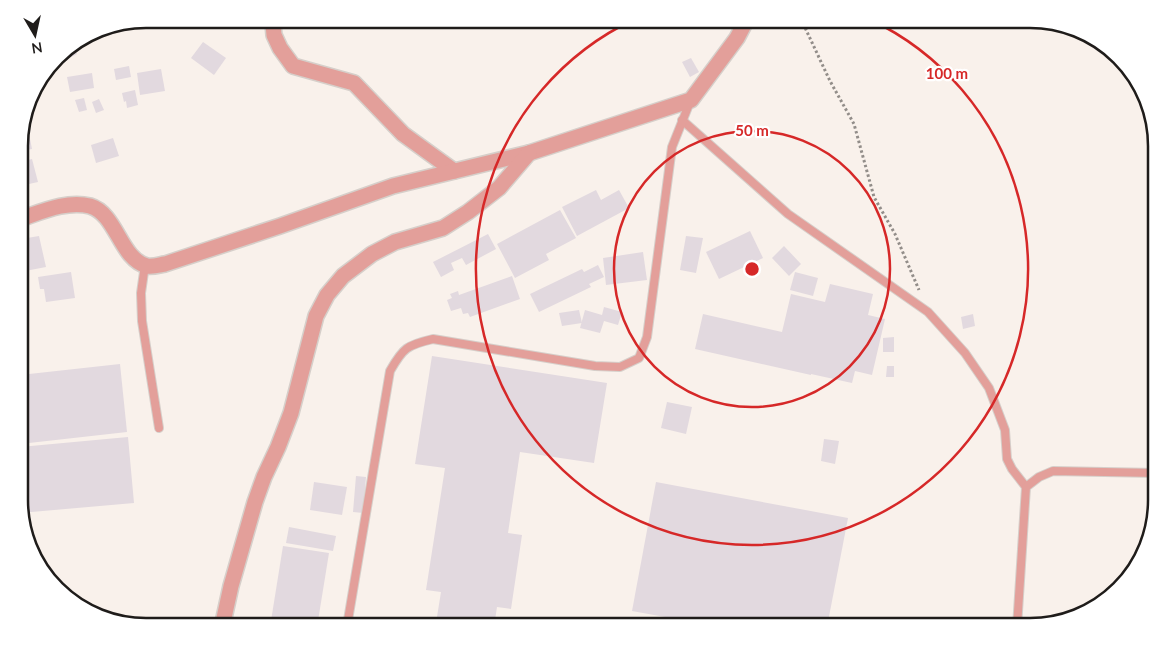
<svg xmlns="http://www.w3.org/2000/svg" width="1175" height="646" font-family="Lato,sans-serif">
	<rect width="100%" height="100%" fill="#f9f1eb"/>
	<!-- building -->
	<g fill="#e2d9df">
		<path d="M203,42L226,58L214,75L191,58Z"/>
		<path d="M72,44L77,54L56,65L54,61L62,50Z"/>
		<path d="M691,58L699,72L690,77L682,62Z"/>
		<path d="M129,66L131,77L116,80L114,69Z"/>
		<path d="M161,69L165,91L140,95L137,73Z"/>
		<path d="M92,73L94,88L70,92L67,77Z"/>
		<path d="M135,90L138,105L127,108L126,101L124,102L122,93Z"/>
		<path d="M84,98L87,110L79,112L75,100Z"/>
		<path d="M99,99L104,110L96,113L92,102Z"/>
		<path d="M29,134L32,149L21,151L20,135Z"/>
		<path d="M113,138L119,156L96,163L91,145Z"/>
		<path d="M32,159L38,182L20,186V162Z"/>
		<path d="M596,190L601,200L619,190L629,208L577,236L562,207Z"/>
		<path d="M560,210L576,238L546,254L549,260L515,278L497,244Z"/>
		<path d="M750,231L763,258L719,279L706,252Z"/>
		<path d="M488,234L496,249L466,265L462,258L451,263L454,270L441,277L433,262Z"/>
		<path d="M39,236L46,267L20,272V248L28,247L27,238Z"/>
		<path d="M686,236L703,238L696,273L680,270Z"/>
		<path d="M784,246L801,264L789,276L772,258Z"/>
		<path d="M643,252L647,280L606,285L603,258Z"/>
		<path d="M598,265L604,277L589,284L591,287L539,312L530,294L582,269L584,272Z"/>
		<path d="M71,272L75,298L46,302L44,289H40L38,277Z"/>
		<path d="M795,272L818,278L813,296L790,290Z"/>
		<path d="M512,276L520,299L470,317L468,313L463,314L461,308L451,311L447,300L452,298L450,294L458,291L459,295Z"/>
		<path d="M830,284L873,294L868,315L885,319L872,375L855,371L852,383L811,374V375L695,349L703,314L782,332L791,294L825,302Z"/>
		<path d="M604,307L622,312L618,325L604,321L600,333L580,328L585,310L602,315Z"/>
		<path d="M579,310L582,323L562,326L559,313Z"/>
		<path d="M973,314L975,326L963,329L961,317Z"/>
		<path d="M894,337V352H883V338Z"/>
		<path d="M432,356L607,383L594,463L520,452L508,533L522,535L511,609L497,607L494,627H462L436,623L441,592L426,590L445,468L415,464Z"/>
		<path d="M120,364L127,432L20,444V375Z"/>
		<path d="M887,366H894V377H886Z"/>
		<path d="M667,402L692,407L686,434L661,428Z"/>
		<path d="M128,437L134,503L20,513V447Z"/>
		<path d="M824,439L839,441L835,464L821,461Z"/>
		<path d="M356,476L366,477L363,513L353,512Z"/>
		<path d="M314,482L347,487L342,515L310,510Z"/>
		<path d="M656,482L848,518L827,627H720L632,611Z"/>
		<path d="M289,527L336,536L333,551L286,543Z"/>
		<path d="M283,546L329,553L317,627H270Z"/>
	</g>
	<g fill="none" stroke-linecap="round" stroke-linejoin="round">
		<defs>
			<g id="lane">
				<path d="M682,120L788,214L928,312L965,353L989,388L1005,430L1007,459L1012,469L1026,487"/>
				<path d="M145,265L141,293L142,321L159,428"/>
				<path d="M347,626L390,371C403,348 407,345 433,339L595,366L620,367L639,358L647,337L672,147L690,102"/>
				<path d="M1017,627L1026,487L1039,477L1053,471L1156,473"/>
			</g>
			<g id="street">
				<path d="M277,19L273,24L274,35L280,48L293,66L354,83L403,134L454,171"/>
				<path d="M20,219C41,212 67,200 90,206C117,214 120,259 147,266C153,267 159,265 165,264L280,226L393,186L529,153L691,100L737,38L747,19"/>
				<path d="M222,627L231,586L255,502L264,477L278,447L291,413L316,316L327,295L343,276L372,254L395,242L443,228L468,212L499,188L529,153"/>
			</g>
		</defs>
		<!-- lane casing -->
		<use href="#lane" stroke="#d6cfca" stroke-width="10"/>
		<!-- street casing -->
		<use href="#street" stroke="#d6cfca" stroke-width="18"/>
		<!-- path -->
		<path stroke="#928d89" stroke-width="3" stroke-dasharray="2.5 2.5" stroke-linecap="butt" d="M801,19L830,81L854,124L874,197L895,234L919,290"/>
		<!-- lane -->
		<use href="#lane" stroke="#e39f9a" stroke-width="8"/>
		<!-- street -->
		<use href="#street" stroke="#e39f9a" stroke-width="15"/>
	</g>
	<!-- distance rings -->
	<g fill="none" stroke="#d62828" stroke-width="2.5">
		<circle cx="752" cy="269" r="138"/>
		<path d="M869 19A276 276 0 1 1 635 19"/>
	</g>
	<!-- crop -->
	<path d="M0 0H1175V646H0ZM146 28H1030A118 118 0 0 1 1148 146V500A118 118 0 0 1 1030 618H146A118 118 0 0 1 28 500V146A118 118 0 0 1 146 28Z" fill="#fff" fill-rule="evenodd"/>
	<path fill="none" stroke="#1f1c1a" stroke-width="2.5" d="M146 28H1030A118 118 0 0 1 1148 146V500A118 118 0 0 1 1030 618H146A118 118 0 0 1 28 500V146A118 118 0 0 1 146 28Z"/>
	<circle cx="752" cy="269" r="8" fill="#d62828" stroke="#fff" stroke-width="2.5"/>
	<g font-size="15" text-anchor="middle" font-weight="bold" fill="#d62828" stroke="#fff" stroke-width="4.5" stroke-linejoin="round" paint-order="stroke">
		<text x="947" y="79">100 m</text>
		<text x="752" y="136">50 m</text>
	</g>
	<!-- north arrow -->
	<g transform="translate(35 35) rotate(171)" stroke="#ffffff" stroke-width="4" paint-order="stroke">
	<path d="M0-4L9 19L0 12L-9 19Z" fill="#1f1c1a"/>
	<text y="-8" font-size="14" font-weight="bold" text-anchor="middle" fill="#1f1c1a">N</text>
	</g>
</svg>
